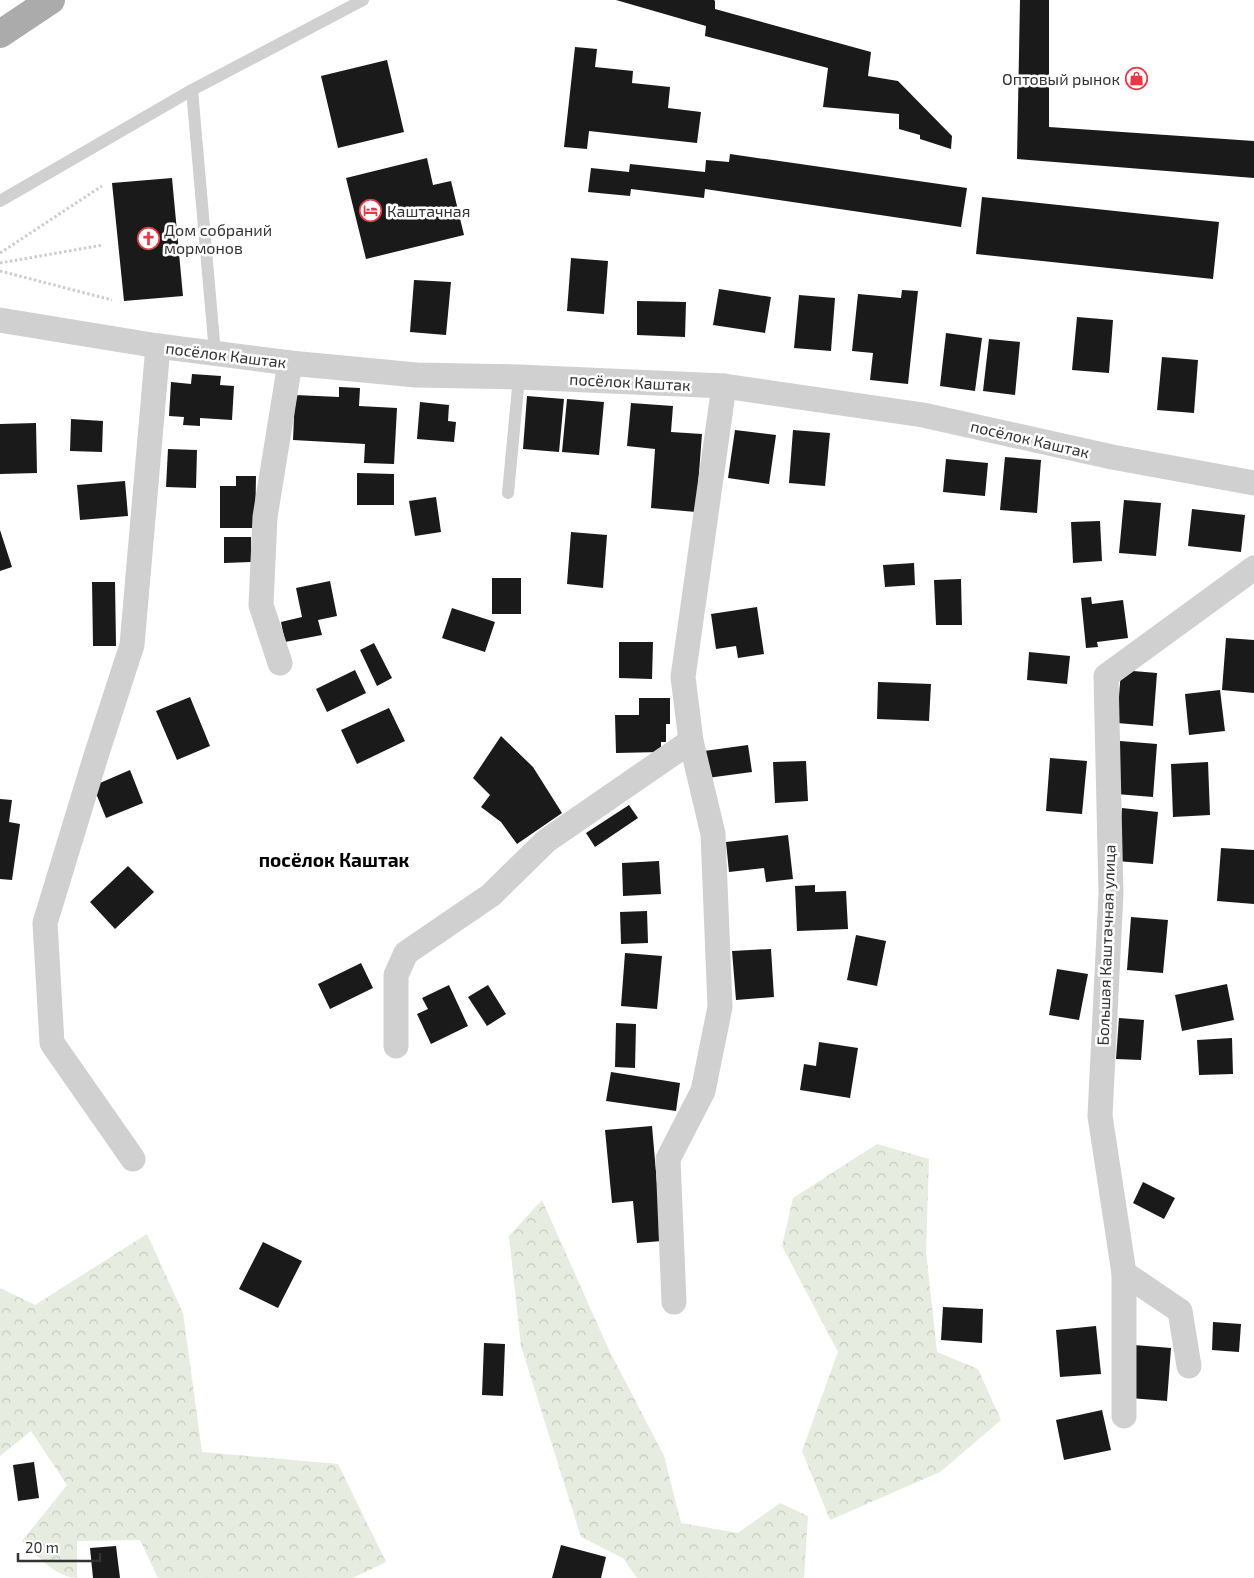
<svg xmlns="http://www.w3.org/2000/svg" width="1254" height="1578" font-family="'Exo 2',sans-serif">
	<defs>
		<pattern id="forest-crowns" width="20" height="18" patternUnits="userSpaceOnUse" patternTransform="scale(1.25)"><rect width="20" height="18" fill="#e6ecdf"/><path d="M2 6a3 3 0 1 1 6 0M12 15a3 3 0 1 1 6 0" fill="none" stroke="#c6cbc0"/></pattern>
	</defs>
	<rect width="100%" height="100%" fill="#fff"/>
	<!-- forest -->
	<g fill="url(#forest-crowns)">
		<path d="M877,1144L929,1159L926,1252L937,1352L978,1369L1001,1420L940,1472L830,1520L802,1451L838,1352L782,1246L793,1198Z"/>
		<path d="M542,1200L609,1350L664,1456L681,1523L738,1533L780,1503L808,1516L804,1578H637L623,1558L581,1537L521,1346L509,1236Z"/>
		<path d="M147,1234L183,1313L202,1452L338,1464L386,1562L353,1578H158L140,1540L77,1541V1578C57,1578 36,1555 22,1541L67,1485L31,1431L0,1456V1288L35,1305Z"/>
	</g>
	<!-- building -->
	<g fill="#1a1a1a">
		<path d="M616,0H714L715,1V9L871,52L868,76L898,81L952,136L951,149L920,139V135L899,129V114L823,107L828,68L705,36L706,26Z"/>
		<path d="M1020,0H1049V127L1254,141V178L1017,159Z"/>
		<path d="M575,47L597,49L595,67L633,71L632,83L670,87L668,108L701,112L697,143L589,131L587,149L564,147Z"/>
		<path d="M387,60L404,132L338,148L321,76Z"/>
		<path d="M730,154L967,188L961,227L705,189L704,198L631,189L630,196L588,192L591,168L629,172L630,164L705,172L706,160L729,162Z"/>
		<path d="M427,158L433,185L451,181L464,235L366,259L346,178Z"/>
		<path d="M172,178L183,296L124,301L112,183Z"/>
		<path d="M982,197L1219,222L1213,279L976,254Z"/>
		<path d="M571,258L608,261L604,314L567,311Z"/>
		<path d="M414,280L451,282L446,335L410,332Z"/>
		<path d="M719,289L771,297L765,333L713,325Z"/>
		<path d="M902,290L918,291L908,384L870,380L873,353L852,351L858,294L901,298Z"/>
		<path d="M799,295L835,298L831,351L794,348Z"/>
		<path d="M637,301L686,302L685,337L637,335Z"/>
		<path d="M1077,317L1113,320L1109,373L1072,370Z"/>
		<path d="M946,333L982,338L975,391L940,386Z"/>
		<path d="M989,339L1020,342L1015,395L983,391Z"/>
		<path d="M1162,357L1198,360L1194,413L1157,410Z"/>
		<path d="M192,374L221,376L220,385L234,386L232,420L200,418V426L183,425L184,417L169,416L171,382L191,384Z"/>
		<path d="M339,387L360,388L359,406L397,408L394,464L364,463L365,444L293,440L295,395L339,397Z"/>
		<path d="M527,396L564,399L559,452L523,449Z"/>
		<path d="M567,399L604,402L599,455L562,452Z"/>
		<path d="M420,402L449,405L448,421L456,422L454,442L417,439Z"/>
		<path d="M631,403L673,406L671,432L702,434L696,512L651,508L655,449L627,446Z"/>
		<path d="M71,419L103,421L102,452L70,451Z"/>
		<path d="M36,423L37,473L0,474V424Z"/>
		<path d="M735,430L776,435L769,484L728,478Z"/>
		<path d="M793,430L830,433L825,486L789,483Z"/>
		<path d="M168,449L197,450L196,488L166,487Z"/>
		<path d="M1005,457L1041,460L1037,513L1000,510Z"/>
		<path d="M946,459L988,463L985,496L943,492Z"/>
		<path d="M357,473L394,474V505H357Z"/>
		<path d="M236,476H256L255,528H220V486H236Z"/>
		<path d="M125,481L128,516L80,520L77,485Z"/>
		<path d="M436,497L441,532L415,536L409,501Z"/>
		<path d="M1124,500L1161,503L1156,556L1119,553Z"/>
		<path d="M1192,509L1245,515L1241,552L1188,546Z"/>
		<path d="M1100,521L1102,561L1073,563L1071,522Z"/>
		<path d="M0,530L12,567L0,571Z"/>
		<path d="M571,532L607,535L603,588L567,584Z"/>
		<path d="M224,537H251V562L224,563Z"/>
		<path d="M914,563L915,585L885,587L883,565Z"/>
		<rect x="492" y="578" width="29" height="36"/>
		<path d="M961,579L962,625H936L934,580Z"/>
		<path d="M330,581L337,616L318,620L322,635L285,642L281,622L302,617L296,588Z"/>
		<path d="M92,582H115L116,646H93Z"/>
		<path d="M1091,597L1092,604L1123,600L1128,638L1097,642L1098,647L1086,648L1081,598Z"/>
		<path d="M757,607L764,654L738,658L736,646L716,649L711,614Z"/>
		<path d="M452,608L495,622L485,652L442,638Z"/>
		<path d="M1226,638L1254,640V693L1222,690Z"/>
		<path d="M619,642H653L652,679L619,678Z"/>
		<path d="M374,643L392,678L377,686L360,650Z"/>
		<path d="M1029,652L1070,656L1067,684L1027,680Z"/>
		<path d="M355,670L366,693L327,712L316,689Z"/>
		<path d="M1121,670L1157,673L1153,726L1117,723Z"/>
		<path d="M878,682L931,684L929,721L877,719Z"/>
		<path d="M1220,690L1225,731L1189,735L1185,694Z"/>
		<path d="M190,697L210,746L177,760L156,711Z"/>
		<path d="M639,698H670V724H666V742H661V752L616,753L615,715H639Z"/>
		<path d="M389,708L405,741L357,764L341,730Z"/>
		<path d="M501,736L533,767L562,813L517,844L501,822L481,807L490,795L473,778Z"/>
		<path d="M1120,741L1157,744L1153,797L1116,794Z"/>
		<path d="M748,745L752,772L707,778L704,751Z"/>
		<path d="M1050,758L1087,761L1082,814L1046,811Z"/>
		<path d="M806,761L808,801L775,803L773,762Z"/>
		<path d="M1208,762L1210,815L1173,817L1171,764Z"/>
		<path d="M130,770L143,803L106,818L93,786Z"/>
		<path d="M0,799L12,800L9,822L20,824L12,880L0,879Z"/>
		<path d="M629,805L638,818L595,847L586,833Z"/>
		<path d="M1122,808L1158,812L1153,864L1117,861Z"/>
		<path d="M788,835L793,879L766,882L764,868L729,872L726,842Z"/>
		<path d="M1221,848L1254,850V904L1217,901Z"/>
		<path d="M659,861L661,894L623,896L622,863Z"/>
		<path d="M128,866L154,892L115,929L90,902Z"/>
		<path d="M815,885V892L846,891L848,929L797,931L795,886Z"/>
		<path d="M647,911L648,943L621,944L620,912Z"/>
		<path d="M1131,917L1168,920L1163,973L1127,970Z"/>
		<path d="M856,935L886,941L877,986L847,980Z"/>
		<path d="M771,949L774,997L736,1000L732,951Z"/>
		<path d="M625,953L662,956L657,1009L621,1006Z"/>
		<path d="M361,963L373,988L330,1009L318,984Z"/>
		<path d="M1057,969L1088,974L1079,1020L1049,1015Z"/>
		<path d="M1227,984L1234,1020L1182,1031L1175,995Z"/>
		<path d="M449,985L468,1026L431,1044L417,1014L428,1009L422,998Z"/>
		<path d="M488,985L506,1014L487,1026L468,997Z"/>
		<path d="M1119,1018L1144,1020L1141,1060L1116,1059Z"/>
		<path d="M616,1023L636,1024L635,1068L615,1067Z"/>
		<path d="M1232,1038L1233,1074L1199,1075L1197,1040Z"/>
		<path d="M819,1042L858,1048L850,1098L800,1090L804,1064L816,1066Z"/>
		<path d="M611,1072L680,1083L676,1111L606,1101Z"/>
		<path d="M652,1126L662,1241L637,1243L633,1201L612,1203L605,1130Z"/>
		<path d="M1143,1182L1175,1198L1164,1219L1133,1203Z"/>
		<path d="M263,1242L302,1261L278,1308L239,1289Z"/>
		<path d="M943,1307L983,1309L982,1343L941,1340Z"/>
		<path d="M1213,1322L1241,1324L1239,1352L1212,1350Z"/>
		<path d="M1096,1326L1101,1374L1060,1377L1056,1330Z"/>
		<path d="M484,1343L505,1344L503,1396L482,1395Z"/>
		<path d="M1134,1345L1171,1348L1167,1401L1130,1398Z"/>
		<path d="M1102,1410L1111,1450L1064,1460L1056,1420Z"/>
		<path d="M34,1462L39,1498L18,1501L13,1465Z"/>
		<path d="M561,1545L606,1557L601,1578H552Z"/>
		<path d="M116,1546L120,1578H93L90,1548Z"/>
	</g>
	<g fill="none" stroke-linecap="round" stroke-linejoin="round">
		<!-- path -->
		<g stroke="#cdcdcd" stroke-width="3" stroke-dasharray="2.5 2.5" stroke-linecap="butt">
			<path d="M0,253L102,186"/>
			<path d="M0,263L103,245"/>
			<path d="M0,271L112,300"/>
		</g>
		<!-- lane -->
		<g stroke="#d0d0d0" stroke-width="12">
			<path d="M192,90L215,353"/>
			<path d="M0,201L192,90L363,0"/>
			<path d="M508,493L519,377"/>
		</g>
		<!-- street -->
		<g stroke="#d0d0d0" stroke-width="25">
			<path d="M0,320L158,346L290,363L416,375L519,377L724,386L923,415L1112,457L1254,483"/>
			<path d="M280,663L261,605L265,517L290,363"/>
			<path d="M396,1046V975L406,953L491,895L546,841L691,741"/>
			<path d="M133,1159L52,1043L45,923L95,759L132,645L158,346"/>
			<path d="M1124,1273V1416"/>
			<path d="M674,1302L668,1159L703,1091L720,1007L713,834L691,741L683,677L724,386"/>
			<path d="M1189,1366L1180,1311L1124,1273L1100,1116L1111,893L1106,676L1254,568"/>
		</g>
		<!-- primary -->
		<path stroke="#ababab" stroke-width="28" d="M0,34L51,0"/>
	</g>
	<!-- icons -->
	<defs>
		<symbol id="shop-ring" viewBox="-11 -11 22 22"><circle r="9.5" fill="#fff" stroke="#e63946" stroke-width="1.5"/><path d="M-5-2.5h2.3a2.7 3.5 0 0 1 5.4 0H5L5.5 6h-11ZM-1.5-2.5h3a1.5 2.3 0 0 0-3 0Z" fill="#e63946"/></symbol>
		<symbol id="hotel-ring" viewBox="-11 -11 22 22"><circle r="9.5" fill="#fff" stroke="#e63946" stroke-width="1.5"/><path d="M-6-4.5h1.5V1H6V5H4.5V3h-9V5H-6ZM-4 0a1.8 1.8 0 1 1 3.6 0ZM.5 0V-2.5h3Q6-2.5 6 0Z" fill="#e63946"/></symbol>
		<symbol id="church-ring" viewBox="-11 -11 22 22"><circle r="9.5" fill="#fff" stroke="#e63946" stroke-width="1.5"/><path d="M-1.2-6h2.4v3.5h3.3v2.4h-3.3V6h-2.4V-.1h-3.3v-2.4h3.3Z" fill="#e63946"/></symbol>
	</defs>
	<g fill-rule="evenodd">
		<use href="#shop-ring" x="1124" y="66" width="25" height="25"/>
		<use href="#hotel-ring" x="358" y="198" width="25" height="25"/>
		<use href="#church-ring" x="136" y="226" width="25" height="25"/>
	</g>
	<g text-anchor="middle" stroke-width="5" stroke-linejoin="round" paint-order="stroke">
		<!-- poi labels -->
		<g font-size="16" fill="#333" stroke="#fff" text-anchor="start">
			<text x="1120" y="85" text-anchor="end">Оптовый рынок</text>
			<text x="387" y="217">Каштачная</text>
			<text x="164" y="236">Дом собраний<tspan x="164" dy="18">мормонов</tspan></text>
		</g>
		<!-- street labels -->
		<g font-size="16" fill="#333" stroke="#fff">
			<text transform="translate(226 355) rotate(7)" y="6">посёлок Каштак</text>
			<text transform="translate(630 382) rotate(3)" y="6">посёлок Каштак</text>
			<text transform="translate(1030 439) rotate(13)" y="6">посёлок Каштак</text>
			<text transform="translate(1106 945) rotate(-88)" y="6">Большая Каштачная улица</text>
		</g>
		<!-- quarter labels -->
		<g font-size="19" font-weight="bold" fill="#000" stroke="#fff">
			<text x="334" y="867">посёлок Каштак</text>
		</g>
	</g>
	<!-- scale -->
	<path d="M18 1553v8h82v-8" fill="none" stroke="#333333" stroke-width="2.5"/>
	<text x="25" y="1553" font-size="15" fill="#333333" stroke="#ffffff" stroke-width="4" paint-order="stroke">20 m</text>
</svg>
